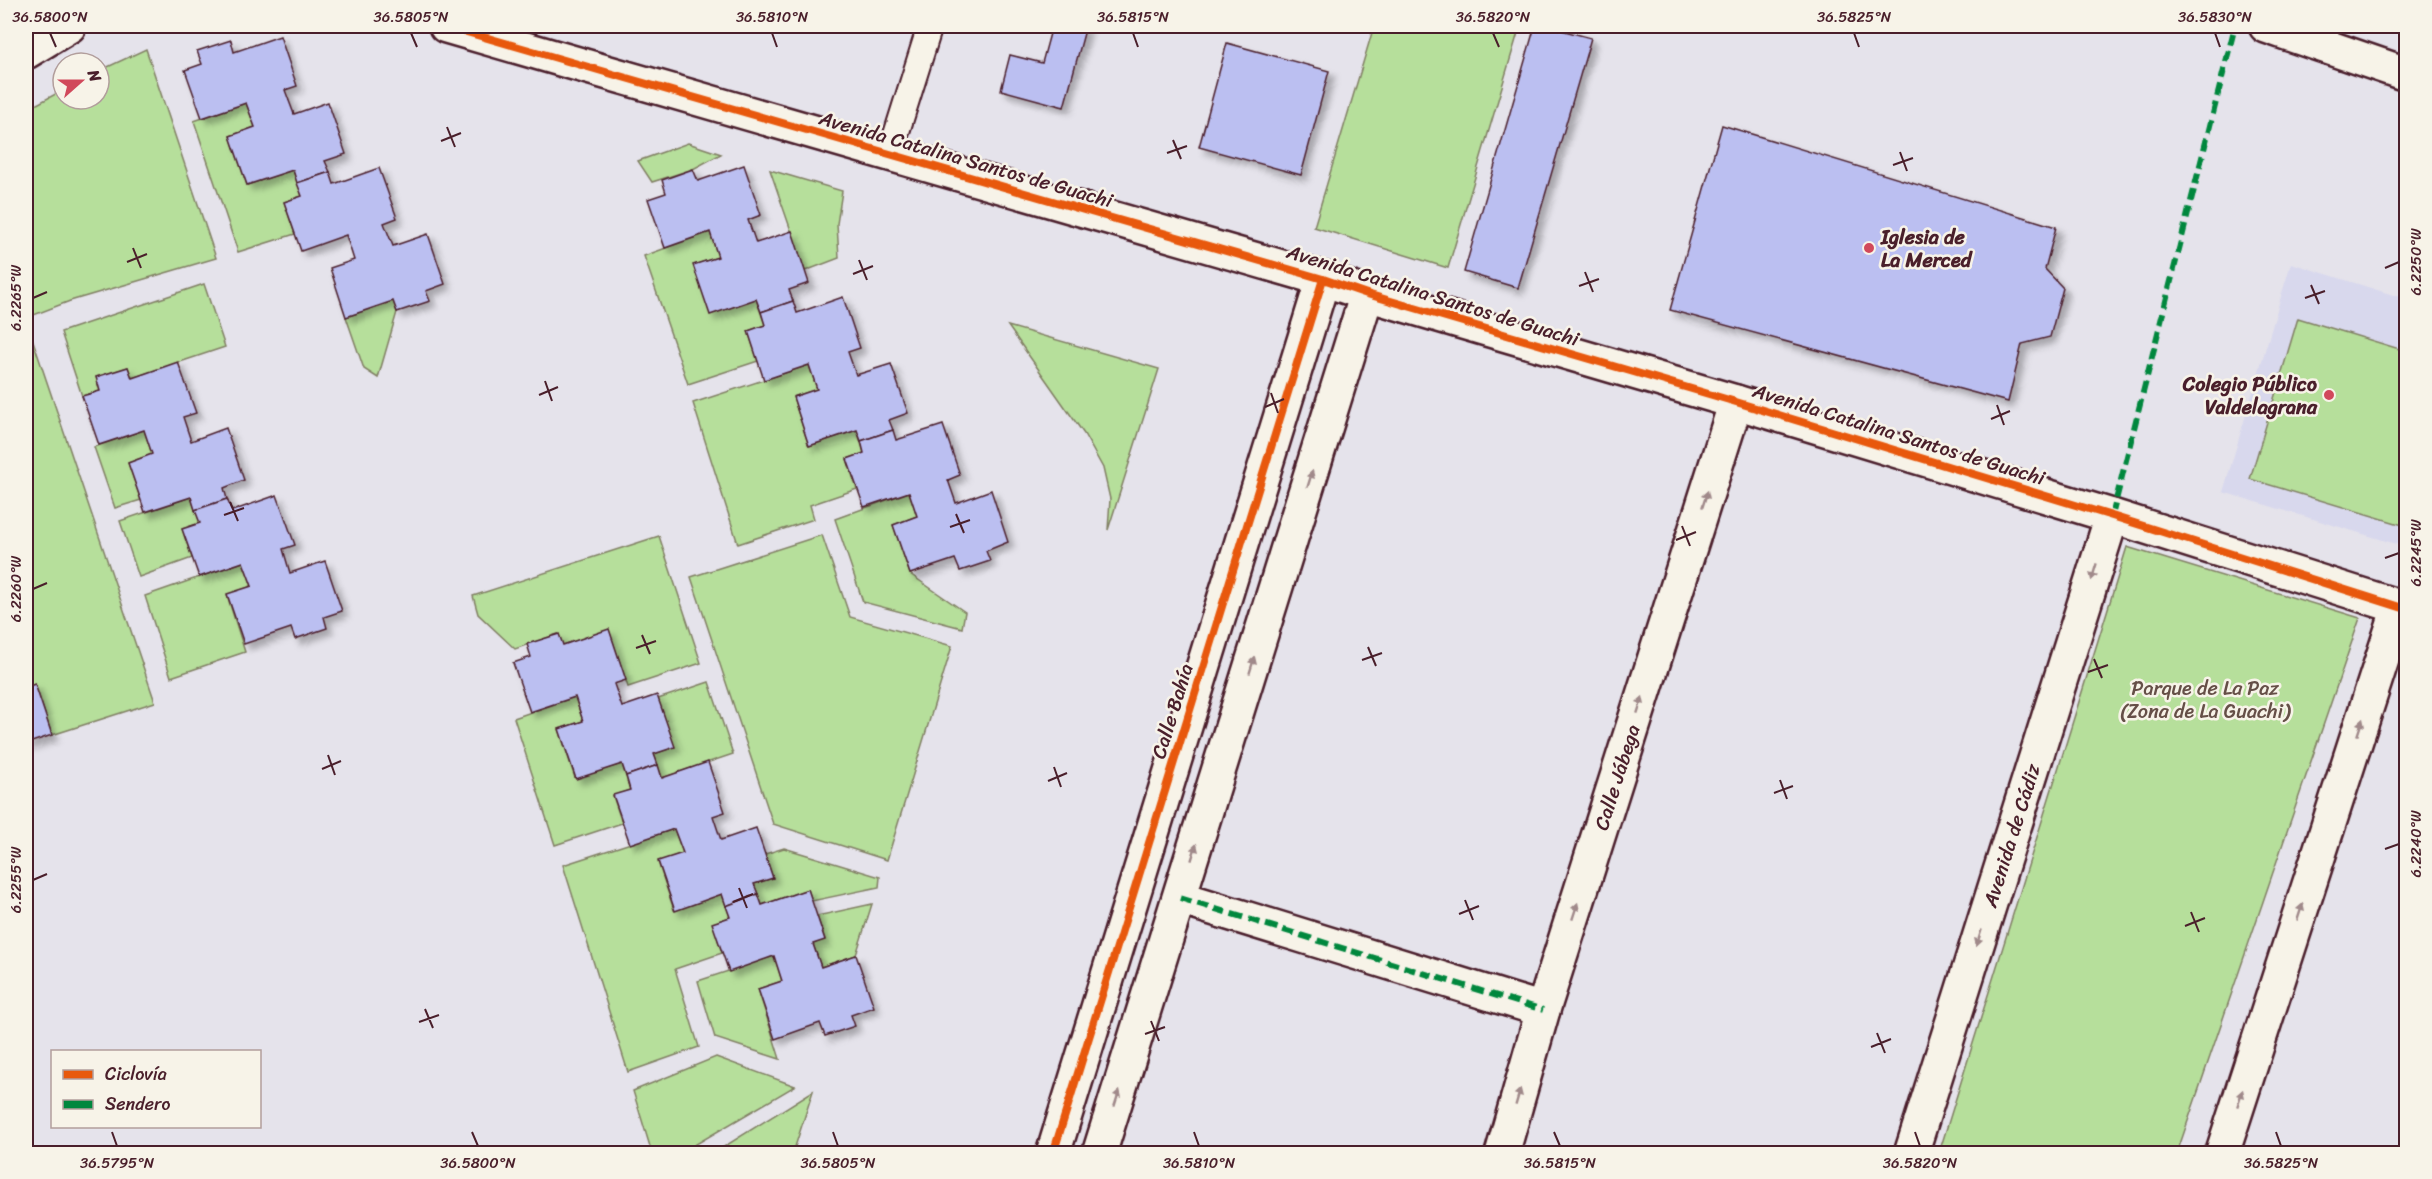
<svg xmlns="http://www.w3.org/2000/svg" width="2432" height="1179" font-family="Sriracha,sans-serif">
	<defs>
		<filter id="shadow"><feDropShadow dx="5.5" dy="5.5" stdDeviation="3" flood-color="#0004"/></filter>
	</defs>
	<rect width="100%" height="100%" fill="#e5e3eb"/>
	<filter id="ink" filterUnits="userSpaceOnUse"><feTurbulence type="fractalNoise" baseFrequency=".0167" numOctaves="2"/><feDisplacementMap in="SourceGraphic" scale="12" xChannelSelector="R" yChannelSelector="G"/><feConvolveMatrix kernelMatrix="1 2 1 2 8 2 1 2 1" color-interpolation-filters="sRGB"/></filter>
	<g filter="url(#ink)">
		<!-- built -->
		<path fill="#d8d8ed" d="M2291,263L2406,299V547L2223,492Z"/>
		<!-- green -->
		<g fill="#b6df9b" stroke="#807f63" stroke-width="1.5">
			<path d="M1374,26H1520L1448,268L1314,227Z"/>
			<path d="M146,49L216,258L70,301L26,318V110L63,90V99H99V71Z"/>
			<path d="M246,103L255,127L230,136L247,185L293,170L302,196L284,202L295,234L238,252L194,121Z"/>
			<path d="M688,143L721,154L693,169L652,182L638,161Z"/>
			<path d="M770,170L842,191L837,224L839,258L805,271Z"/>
			<path d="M710,232L718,257L694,265L756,299L765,325L748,331L758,361L688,384L644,256Z"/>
			<path d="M204,284L225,347L132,378L128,367L96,377L100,391L82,396L61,332Z"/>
			<path d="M393,301L397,312L378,378L364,369L346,317Z"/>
			<path d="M2298,318L2406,351V526L2250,479Z"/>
			<path d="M26,320L155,702L52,735L35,684L26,687Z"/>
			<path d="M1008,326L1159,369L1108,530L1110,499L1103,468L1084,434Z"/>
			<path d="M809,365L817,389L793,397L809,446L857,430L864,453L847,459L857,489L810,505L814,519L738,544L693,403Z"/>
			<path d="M144,430L152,454L128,463L141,500L115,508L94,447Z"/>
			<path d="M909,492L917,516L893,525L910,574L965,612L962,628L863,602L835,519Z"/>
			<path d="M191,497L200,523L182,529L192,558L139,577L120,521Z"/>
			<path d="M822,535L850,617L952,646L887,860L773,824L691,577Z"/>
			<path d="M659,536L701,663L628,687L609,630L563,645L558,634L515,649L478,614L473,596Z"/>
			<path d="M2127,547L2360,618L2177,1153H1939Z"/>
			<path d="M243,562L252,586L227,595L245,652L171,677L145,596Z"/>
			<path d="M709,682L733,754L662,778L654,754L674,747L658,699Z"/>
			<path d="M575,697L583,721L559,729L575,778L622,764L630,790L613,796L622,823L555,845L514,718Z"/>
			<path d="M674,829L683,853L658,862L674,910L722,894L730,917L713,923L722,953L675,969L699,1047L628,1072L563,865Z"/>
			<path d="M784,848L880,877L879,887L812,901L808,889L762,905L754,884L773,878L765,854Z"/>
			<path d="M872,904L856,955L821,967L813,944L825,939L817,916Z"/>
			<path d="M774,956L782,981L758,989L780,1059L715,1038L698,981Z"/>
			<path d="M716,1057L795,1086L681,1153H652L633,1091Z"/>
			<path d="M813,1091L793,1153H714Z"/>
		</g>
		<!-- building -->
		<g fill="#bbbff1" stroke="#4a1f2b" stroke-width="1.5" filter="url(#shadow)">
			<path d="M1052,26H1086L1064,107L1001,90L1010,55L1042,63Z"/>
			<path d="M1535,26H1546L1591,38L1518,288L1464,272Z"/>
			<path d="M280,36L297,86L285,90L294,114L328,102L346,154L325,161L330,172L297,183L293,170L247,185L230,136L255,127L246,103L202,118L185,70L202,64L197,51L231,40L234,52Z"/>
			<path d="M1227,43L1329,71L1301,175L1199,147Z"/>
			<path d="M1722,125L2056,227L2045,269L2063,288L2050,337L2022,344L2008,402L1670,310Z"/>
			<path d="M744,165L761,215L748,220L756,243L792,231L809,283L789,290L793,301L761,312L756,299L710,315L693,265L718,257L710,232L665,248L648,199L666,193L662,180L693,169L698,181Z"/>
			<path d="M379,168L397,218L384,223L393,246L428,234L445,284L426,291L430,301L397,312L393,301L346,317L330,268L354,260L346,235L301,251L284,202L302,196L297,183L330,172L334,184Z"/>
			<path d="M843,297L860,348L848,352L856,375L891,364L908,413L889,420L893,430L861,441L857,430L809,446L793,397L817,389L809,365L764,380L748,331L765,325L761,312L793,301L797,313Z"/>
			<path d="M178,362L196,413L183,417L191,441L226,428L244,480L224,488L227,499L195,510L191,497L145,512L128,463L152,454L144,430L99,445L82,396L100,391L96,377L128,367L132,378Z"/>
			<path d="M943,425L960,475L948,480L956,503L991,490L1008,542L986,551L990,561L960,571L955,559L910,574L893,525L917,516L909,492L864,507L847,459L864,453L861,441L893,430L896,440Z"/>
			<path d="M277,495L295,545L283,549L290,573L325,561L342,611L324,617L327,628L295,639L291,628L244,644L227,594L252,586L243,562L199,577L182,529L200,523L195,510L227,499L232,511Z"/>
			<path d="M609,629L626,680L614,684L622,707L657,695L675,747L654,754L658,765L626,776L622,764L576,779L559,729L583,721L575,697L530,712L513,663L531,657L527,644L559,634L563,645Z"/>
			<path d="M35,684L52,735L26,744V687Z"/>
			<path d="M708,762L725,812L713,816L721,840L756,828L773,878L754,884L758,894L726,906L722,894L675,911L658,861L683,853L674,829L630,844L613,795L630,790L626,776L658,765L662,778Z"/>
			<path d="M808,889L825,940L813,944L821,967L856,955L874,1007L851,1015L855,1026L825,1036L820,1023L775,1039L758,989L782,981L774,956L729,972L712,923L730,917L726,906L758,894L762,905Z"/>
		</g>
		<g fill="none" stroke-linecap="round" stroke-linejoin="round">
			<defs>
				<path id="lane" d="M890,154L930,26"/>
				<g id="street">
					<path d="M446,26L1323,279L1367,294L1736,402L2112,516L2406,609"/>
					<path d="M2266,26L2406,74"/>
					<path d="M26,52L69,26"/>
					<path d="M1180,898L1543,1010"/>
					<path d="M1053,1154L1323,279"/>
					<path d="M1099,1154L1367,294"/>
					<path id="s1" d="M1502,1154L1543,1010L1736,402"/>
					<path id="s2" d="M1911,1154L2112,516"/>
					<path d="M2222,1154L2399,607"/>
				</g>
			</defs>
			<!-- lane casing -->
			<use href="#lane" stroke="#4a1f2b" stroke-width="28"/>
			<!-- street casing -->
			<use href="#street" stroke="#4a1f2b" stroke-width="38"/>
			<!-- lane -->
			<use href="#lane" stroke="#f7f3e8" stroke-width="24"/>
			<!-- street -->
			<use href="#street" stroke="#f7f3e8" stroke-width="33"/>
			<!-- quiet -->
			<g stroke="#00873e" stroke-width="6" stroke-dasharray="12 6" stroke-linecap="butt">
				<path d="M2112,516L2235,26"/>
				<path d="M1180,898L1543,1010"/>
			</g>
			<defs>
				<g id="cycleway">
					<path d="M446,26L1323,279L1367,294L1736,402L2112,516L2406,609"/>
					<path d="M1053,1154L1323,279"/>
				</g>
			</defs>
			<!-- cycleway casing -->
			<use href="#cycleway" stroke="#f7f3e8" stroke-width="11"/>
			<!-- cycleway -->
			<use href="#cycleway" stroke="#e8590c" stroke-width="8"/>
		</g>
		<!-- one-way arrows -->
		<defs><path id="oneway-solid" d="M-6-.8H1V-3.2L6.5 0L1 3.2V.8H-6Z" transform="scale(1.5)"/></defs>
		<g fill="#a0898a">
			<use href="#oneway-solid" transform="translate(1310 479) rotate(-73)"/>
			<use href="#oneway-solid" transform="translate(1705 499) rotate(-72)"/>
			<use href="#oneway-solid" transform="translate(2094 572) rotate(107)"/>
			<use href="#oneway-solid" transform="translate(1252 665) rotate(-73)"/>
			<use href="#oneway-solid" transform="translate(1640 705) rotate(-72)"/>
			<use href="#oneway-solid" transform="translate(2360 727) rotate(-72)"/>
			<use href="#oneway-solid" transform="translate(1194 852) rotate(-73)"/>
			<use href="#oneway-solid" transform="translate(1575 911) rotate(-72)"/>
			<use href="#oneway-solid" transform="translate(2300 912) rotate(-72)"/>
			<use href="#oneway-solid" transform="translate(1979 938) rotate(107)"/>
			<use href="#oneway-solid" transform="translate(1518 1097) rotate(-74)"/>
			<use href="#oneway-solid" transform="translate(1117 1098) rotate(-72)"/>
			<use href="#oneway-solid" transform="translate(2240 1098) rotate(-72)"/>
		</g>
	</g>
	<!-- ticks -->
	<path fill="none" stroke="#4a1f2b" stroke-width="2" d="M50,33L56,47M411,33L417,47M772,33L777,47M1133,33L1138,47M1493,33L1499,47M1854,33L1859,47M2215,33L2220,47M447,127L455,147M1173,140L1181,159M441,141L461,133M1900,152L1907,171M1167,153L1187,146M1893,165L1913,158M133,248L141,268M859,260L867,280M127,262L147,254M2385,268L2399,262M1585,272L1593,292M853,274L873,266M2311,285L2319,304M1579,286L1599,279M33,298L47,292M2305,298L2325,291M545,381L552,401M1271,393L1278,413M539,395L558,387M1997,405L2004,425M1265,407L1284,399M1991,419L2010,411M230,502L238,521M956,514L964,533M224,515L244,508M1682,526L1690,546M950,527L970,520M1676,540L1696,532M2385,558L2399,553M33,589L47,583M642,635L650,654M1368,647L1376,666M636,648L656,641M2094,659L2102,678M1362,660L1382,653M2088,672L2108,665M328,755L335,775M1054,767L1061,787M322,769L341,761M1780,780L1787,799M1048,781L1067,773M1774,793L1793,786M2385,849L2399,844M33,880L47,874M739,888L747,908M1465,900L1473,920M733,902L753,894M2191,912L2199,932M1459,914L1479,906M2185,926L2205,918M425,1009L433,1028M1151,1021L1159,1041M419,1022L439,1015M1877,1033L1885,1053M1145,1034L1165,1027M1871,1047L1891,1039M112,1132L117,1146M472,1132L478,1146M833,1132L838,1146M1194,1132L1199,1146M1554,1132L1560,1146M1915,1132L1920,1146M2276,1132L2281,1146"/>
	<!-- markers -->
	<g fill="#d1495b" stroke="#f7f3e8" stroke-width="2">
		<circle cx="1869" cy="248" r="6"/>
		<circle cx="2329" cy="395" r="6"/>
	</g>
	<g text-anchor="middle" stroke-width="5" stroke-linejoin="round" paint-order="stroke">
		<!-- street labels -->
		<g font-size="20" fill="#4a1f2b" stroke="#f7f3e8">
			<text transform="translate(966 159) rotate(16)" y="7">Avenida Catalina Santos de Guachi</text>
			<text transform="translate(1433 295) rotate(17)" y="7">Avenida Catalina Santos de Guachi</text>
			<text transform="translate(1899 434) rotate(17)" y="7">Avenida Catalina Santos de Guachi</text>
			<text transform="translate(1172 711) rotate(-73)" y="7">Calle Bahía</text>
			<text dy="7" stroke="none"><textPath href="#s1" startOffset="394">Calle Jábega</textPath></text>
			<text dy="7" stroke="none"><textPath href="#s2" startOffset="334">Avenida de Cádiz</textPath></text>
		</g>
		<!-- poi labels -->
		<g font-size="20" font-weight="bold" fill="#4a1f2b" stroke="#f7f3e8" text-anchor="start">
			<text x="1881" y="244">Iglesia de<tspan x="1881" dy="23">La Merced</tspan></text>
			<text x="2317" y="391" text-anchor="end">Colegio Público<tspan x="2317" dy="23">Valdelagrana</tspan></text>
		</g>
		<!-- park labels -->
		<g font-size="20" fill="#654f47" stroke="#f7f3e8">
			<text x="2205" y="695">Parque de La Paz<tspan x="2205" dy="23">(Zona de La Guachi)</tspan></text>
		</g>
	</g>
	<!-- margin -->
	<rect width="2432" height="1179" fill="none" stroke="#f7f3e8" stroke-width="66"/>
	<!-- legend -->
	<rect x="51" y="1050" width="210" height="78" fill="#f7f3e8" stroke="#b29e9c" stroke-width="1.5"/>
	<rect x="63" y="1070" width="30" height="9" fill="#e8590c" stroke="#b29e9c" stroke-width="1.5"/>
	<text x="105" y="1080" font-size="18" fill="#4a1f2b">Ciclovía</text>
	<rect x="63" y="1100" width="30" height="9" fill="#00873e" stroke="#b29e9c" stroke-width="1.5"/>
	<text x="105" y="1110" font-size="18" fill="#4a1f2b">Sendero</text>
	<!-- north arrow -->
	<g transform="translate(81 81) rotate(69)"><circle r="28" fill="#f7f3e8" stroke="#b29e9c" stroke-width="1.5"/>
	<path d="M0-4.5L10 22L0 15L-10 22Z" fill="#d1495b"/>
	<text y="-9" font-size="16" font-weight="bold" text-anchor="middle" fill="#4a1f2b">N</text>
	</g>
	<rect x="33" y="33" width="2366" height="1113" fill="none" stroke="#4a1f2b" stroke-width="2"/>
	<g font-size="15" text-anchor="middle" fill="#4a1f2b">
		<text x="50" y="22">36.5800°N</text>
		<text x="411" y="22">36.5805°N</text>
		<text x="772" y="22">36.5810°N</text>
		<text x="1133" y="22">36.5815°N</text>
		<text x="1493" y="22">36.5820°N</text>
		<text x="1854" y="22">36.5825°N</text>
		<text x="2215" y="22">36.5830°N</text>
		<text transform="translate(2416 262) rotate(-90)" y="5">6.2250°W</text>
		<text transform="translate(16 298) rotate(-90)" y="5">6.2265°W</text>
		<text transform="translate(2416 553) rotate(-90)" y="5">6.2245°W</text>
		<text transform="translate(16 589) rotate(-90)" y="5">6.2260°W</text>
		<text transform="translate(2416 844) rotate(-90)" y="5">6.2240°W</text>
		<text transform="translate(16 880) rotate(-90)" y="5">6.2255°W</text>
		<text x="117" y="1168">36.5795°N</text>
		<text x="478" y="1168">36.5800°N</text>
		<text x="838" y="1168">36.5805°N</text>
		<text x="1199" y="1168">36.5810°N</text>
		<text x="1560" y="1168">36.5815°N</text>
		<text x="1920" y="1168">36.5820°N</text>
		<text x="2281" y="1168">36.5825°N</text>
	</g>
</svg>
